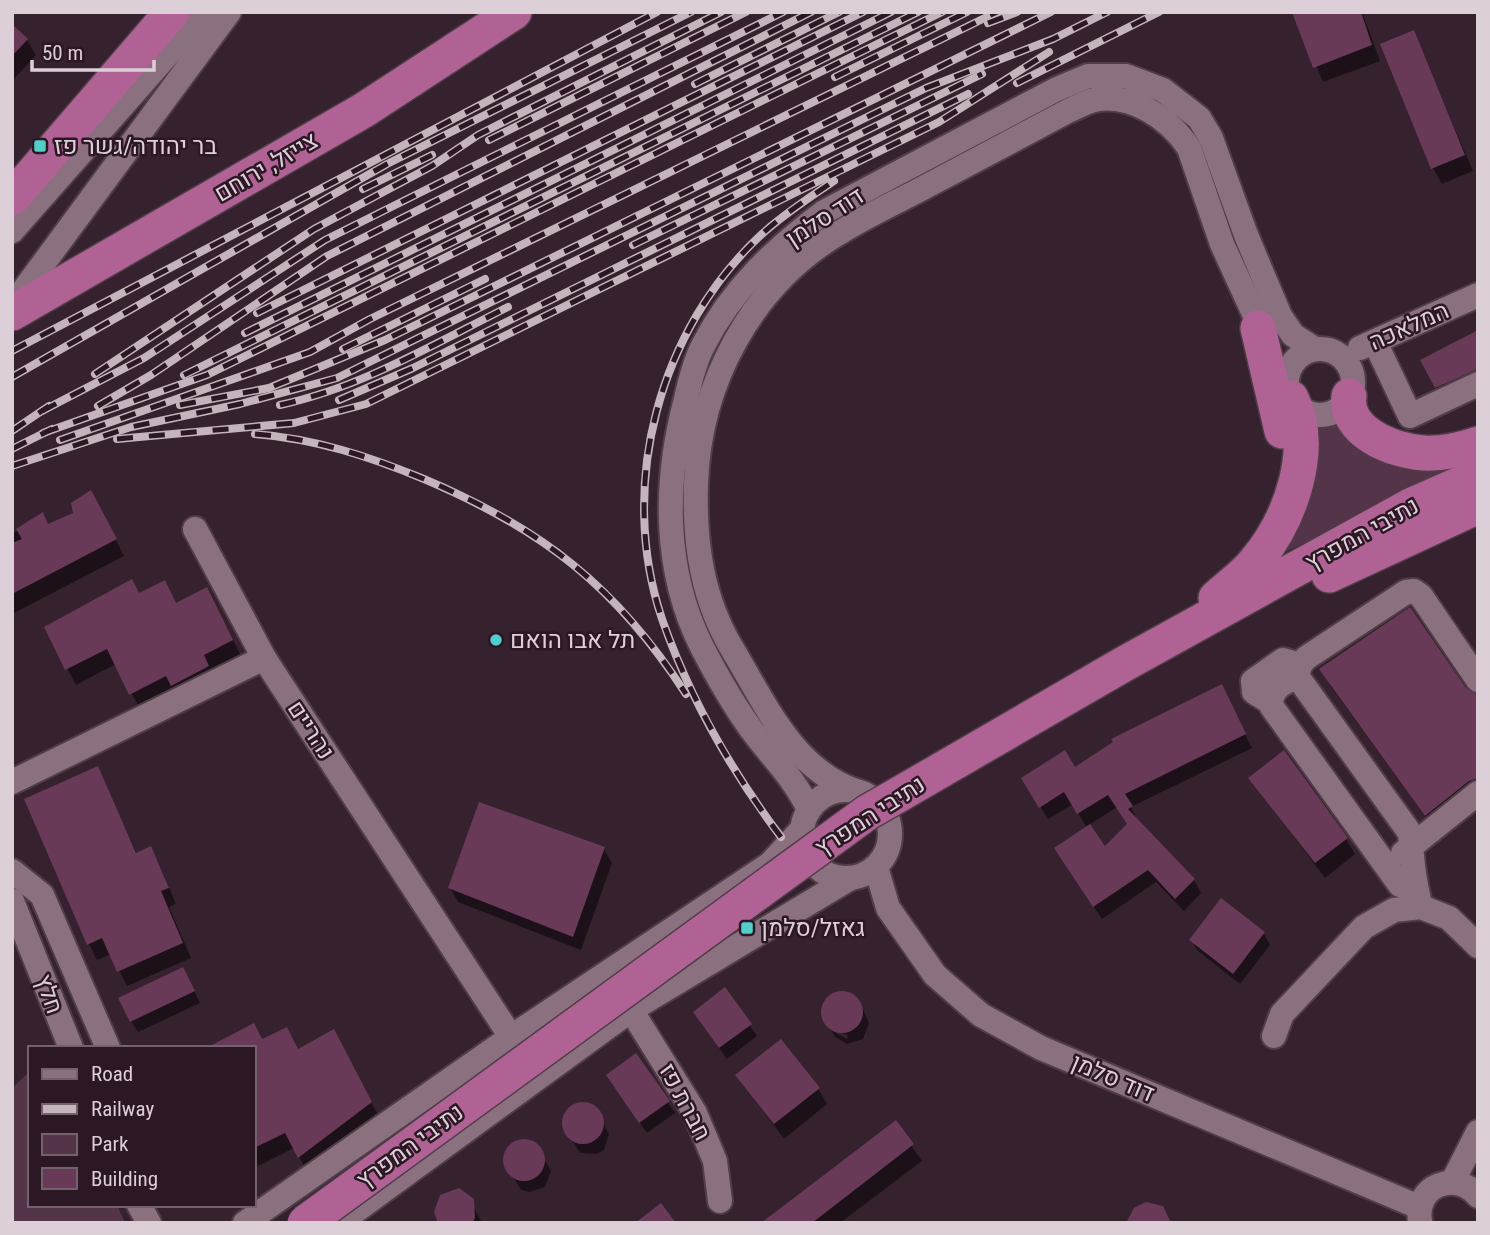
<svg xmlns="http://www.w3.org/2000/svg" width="1490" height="1235" font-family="'Roboto Condensed',Heebo,sans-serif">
	<rect width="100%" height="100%" fill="#36212e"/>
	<!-- green -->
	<g fill="#543448">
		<path d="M1341,418L1478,462L1279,555L1310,425Z"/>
		<path d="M30,1071V1205H117L125,1223H12V1088Z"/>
	</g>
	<!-- shadow -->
	<g fill="#0007" fill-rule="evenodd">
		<path d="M1294,12H1362L1380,61L1323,82Z"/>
		<path d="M12,26L27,40L36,55L12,81Z"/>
		<path d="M1413,32L1473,171L1442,184L1433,168Z"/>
		<path d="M1478,332V383L1443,400L1436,387Z"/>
		<path d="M99,507L124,556L12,614V534L43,515L49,526Z"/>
		<path d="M139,595L177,605H215L241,656L140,709L116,664L76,685L46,628Z"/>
		<path d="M1330,685L1465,690L1478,696V797L1435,830Z"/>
		<path d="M1226,697L1252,748L1131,807L1137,821L1194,880L1201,893L1184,911L1156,882L1102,919L1064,862L1087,828L1073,804L1048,819L1023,778L1074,769ZM1117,807L1129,825L1104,848L1089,825Z"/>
		<path d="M98,768L137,854L150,848L159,864L176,904L169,907L191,958L127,986L111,954L97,960L89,944Z"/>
		<path d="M1250,779L1346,839L1355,854L1325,878Z"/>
		<path d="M604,849L612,863L581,950L458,902L450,888Z"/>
		<path d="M1264,934L1270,945L1240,984L1198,951L1191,940Z"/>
		<path d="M189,980L200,1003L138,1032L131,1021Z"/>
		<path d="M725,990L757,1036L727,1059L701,1023Z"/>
		<path d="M845,992L860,1002L869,1023L863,1039L847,1044L835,1037L831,1030L847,1039L848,1036L827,1024L823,1014V1007L832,995Z"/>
		<path d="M262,1041L298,1050L343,1047L380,1119L308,1173L294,1148L254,1168V1048Z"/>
		<path d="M636,1056L675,1113L647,1133L615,1087Z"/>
		<path d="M738,1076L818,1089L827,1104L784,1139Z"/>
		<path d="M579,1104L595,1108L609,1134L604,1150L597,1154L580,1153L563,1125L569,1109Z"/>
		<path d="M895,1122L922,1161L840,1223H764Z"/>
		<path d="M520,1141L536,1145L551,1171L545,1187L529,1192L521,1190L505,1163L510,1147Z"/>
		<path d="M451,1191L467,1194L482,1223H442L441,1196Z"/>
	</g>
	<!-- building -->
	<g fill="#693a58">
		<path d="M1292,12H1361L1372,45L1313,68Z"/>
		<path d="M12,24L28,39L12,56Z"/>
		<path d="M1414,30L1465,155L1431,169L1380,44Z"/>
		<path d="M1478,330V369L1435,388L1420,360Z"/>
		<path d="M91,490L117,539L12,594V543L22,539L16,529L43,512L48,524L73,513L71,503Z"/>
		<path d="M132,579L139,593L165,580L176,603L207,587L233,640L204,655L209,666L171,686L166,676L129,695L107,649L65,670L44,627Z"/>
		<path d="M1410,607L1466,688L1478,695V778L1469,781L1425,816L1319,669Z"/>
		<path d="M1222,684L1246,734L1125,794L1133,806L1128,809L1195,879L1175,899L1148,870L1093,907L1054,848L1090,824L1105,846L1127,824L1108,795L1077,814L1064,792L1039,808L1021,778L1065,750L1075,767L1113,742L1111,739Z"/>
		<path d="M1284,750L1348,838L1315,863L1248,778Z"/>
		<path d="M98,766L136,853L151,846L169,888L161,891L183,943L117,972L102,938L87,945L24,799Z"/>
		<path d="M479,802L605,847L573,937L448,888Z"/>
		<path d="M1221,898L1265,932L1233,974L1189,940Z"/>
		<path d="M183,967L195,991L130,1022L118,998Z"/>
		<path d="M725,987L752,1024L719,1048L693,1012Z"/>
		<circle cx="842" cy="1012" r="21"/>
		<path d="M254,1023L262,1039L287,1027L298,1049L334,1029L372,1102L298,1158L285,1133L254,1148V1048H206Z"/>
		<path d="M781,1039L820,1088L774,1124L735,1075Z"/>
		<path d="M636,1053L670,1101L639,1123L606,1075Z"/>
		<circle cx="583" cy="1123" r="21"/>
		<path d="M896,1120L914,1144L812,1223H761Z"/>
		<circle cx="524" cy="1160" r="21"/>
		<path d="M459,1188L474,1199L475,1218L472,1223H438L434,1212L440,1195Z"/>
		<path d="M1146,1202L1163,1206L1171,1223H1126L1134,1208Z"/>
		<path d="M661,1203L676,1223H635Z"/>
	</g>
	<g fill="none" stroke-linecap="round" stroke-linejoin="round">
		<defs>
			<g id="minor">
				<path d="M12,231L205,12"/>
				<path d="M12,306L229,12"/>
				<path d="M1375,342L1410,416L1478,384"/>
				<path d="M1360,348L1478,295"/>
				<circle cx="1320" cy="382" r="33"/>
				<path d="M195,529L264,658"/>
				<path d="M1297,678L1300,665L1306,658L1406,592L1414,591L1421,596L1478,680"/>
				<path d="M1270,702L1254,692L1253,681L1283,660L1300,665"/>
				<path d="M12,782L264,658L511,1037"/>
				<circle cx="846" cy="834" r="44"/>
				<path d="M856,791C794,770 765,704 734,652C702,600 694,543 696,484C699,384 751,285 839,233C866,216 895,203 923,188C971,163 1019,137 1068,111C1076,108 1085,102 1094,100C1131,92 1170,119 1189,148L1222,244L1266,340"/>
				<path d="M809,810C796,780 770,755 751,729C733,704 716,674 702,647C663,570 664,481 686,399C690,381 695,360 704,344C732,289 775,249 824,212L1057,89L1088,76H1126L1163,90L1199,118L1211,138L1246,235L1280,316L1293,335L1315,349"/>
				<path d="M1403,853L1478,793"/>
				<path d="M876,867L888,908L935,975L981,1015L1041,1048L1419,1207"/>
				<path d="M12,871L42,895L108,1048"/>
				<path d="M1416,890L1400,885L1272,707C1268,691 1283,682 1297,678L1302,683L1410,833C1412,858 1414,883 1421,907"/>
				<path d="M12,901L71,1048"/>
				<path d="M633,995L631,1010L695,1113L715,1161L720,1201"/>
				<path d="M1274,1036L1282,1014L1364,927L1394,910L1421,907L1449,918L1478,946"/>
				<path d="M1453,1181L1478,1132"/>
				<path d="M139,1205L149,1223"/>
				<path d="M1420,1221C1414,1186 1456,1169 1478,1196"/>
				<path d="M245,1223L511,1037L770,864L802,829"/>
				<path d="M339,1223L631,1010L849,879"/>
			</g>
			<g id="highway">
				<path d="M12,198L172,12"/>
				<path d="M12,313L364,110L514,12"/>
				<path d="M1258,328L1282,431"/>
				<path d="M1349,396C1344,432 1393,451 1423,453C1442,454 1460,450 1478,444"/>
				<path d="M1329,575L1478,506"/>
				<path d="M1216,598C1229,586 1245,575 1256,561C1291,519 1316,448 1291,398"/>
				<path d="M898,795L1124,664L1410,506L1478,476"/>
			</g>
		</defs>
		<!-- minor casing -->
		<use href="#minor" stroke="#4f3d48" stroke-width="28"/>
		<!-- highway casing -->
		<use href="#highway" stroke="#4f3d48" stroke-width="38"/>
		<!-- minor -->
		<use href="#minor" stroke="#8b7180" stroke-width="24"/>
		<!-- highway -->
		<use href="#highway" stroke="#b06294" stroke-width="35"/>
		<defs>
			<g id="rail">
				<path d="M988,23L1017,12"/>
				<path d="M835,77L967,12"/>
				<path d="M1017,83L1159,12"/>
				<path d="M695,84L839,12"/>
				<path d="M489,140L746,12"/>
				<path d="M363,189L432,155"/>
				<path d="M633,245L982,74"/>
				<path d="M257,313L863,12"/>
				<path d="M245,333L891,12"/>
				<path d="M343,349L485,279"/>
				<path d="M12,351L657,12"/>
				<path d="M95,374L314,229L432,166L478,135L721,12"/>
				<path d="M184,375L918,12"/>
				<path d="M12,377L387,164L691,12"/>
				<path d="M339,400L413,368L968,94"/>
				<path d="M180,405L269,388L385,340L1051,12"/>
				<path d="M280,405C362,387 434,344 508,307"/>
				<path d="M98,406L151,375L327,256L811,12"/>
				<path d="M42,411L144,358L325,240L783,12"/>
				<path d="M12,431L49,406"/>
				<path d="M43,433L207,375L942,12"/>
				<path d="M255,434C316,439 368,456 424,479C542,529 616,586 686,694"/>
				<path d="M117,439L294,423L366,404L939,122L1049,52"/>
				<path d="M60,440L310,352L370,319L997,12"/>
				<path d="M12,449L52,429"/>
				<path d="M12,466L131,427L240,404L337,378L926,88L1053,39L1107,12"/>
				<path d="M781,837C732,772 689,696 662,619C617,485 659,329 762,234C784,214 810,197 834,181"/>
			</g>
		</defs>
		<!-- rail casing -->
		<use href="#rail" stroke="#c3b4bd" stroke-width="8"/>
		<!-- rail -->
		<use href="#rail" stroke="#2c1724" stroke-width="5" stroke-dasharray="16" stroke-linecap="butt"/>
		<defs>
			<path id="highway-bridge" d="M305,1223L868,812L898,795"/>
		</defs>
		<!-- highway-bridge casing -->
		<use href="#highway-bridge" stroke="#4f3d48" stroke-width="38" stroke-linecap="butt"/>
		<!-- highway-bridge -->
		<use href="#highway-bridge" stroke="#b06294" stroke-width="35"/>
	</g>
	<!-- markers -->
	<g fill="#53cdca" stroke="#2c1724" stroke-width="2.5">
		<rect x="33" y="139" width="14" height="14" rx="3.5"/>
		<circle cx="496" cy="640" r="7"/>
		<rect x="740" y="921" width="14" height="14" rx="3.5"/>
	</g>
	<g text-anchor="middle" stroke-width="5" stroke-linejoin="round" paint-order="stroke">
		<!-- poi labels -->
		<g font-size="24" fill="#ddcfd7" stroke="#2c1724" text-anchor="start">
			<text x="54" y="154">בר יהודה/גשר פז</text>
			<text x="510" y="648">תל אבו הואם</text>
			<text x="761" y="936">גאזל/סלמן</text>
		</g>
		<!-- street labels -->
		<g font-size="24" fill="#ddcfd7" stroke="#2c1724">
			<text transform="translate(266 167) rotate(-30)" y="8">צייזל, ירוחם</text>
			<text transform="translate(825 217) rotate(-33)" y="8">דוד סלמן</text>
			<text transform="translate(1409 326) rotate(-24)" y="8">המלאכה</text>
			<text transform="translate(1362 534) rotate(-29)" y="8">נתיבי המפרץ</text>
			<text transform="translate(311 730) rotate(57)" y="8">נהריים</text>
			<text transform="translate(870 816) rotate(-33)" y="8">נתיבי המפרץ</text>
			<text transform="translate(49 994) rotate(71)" y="8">חלץ</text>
			<text transform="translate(1113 1078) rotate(23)" y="8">דוד סלמן</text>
			<text transform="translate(685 1102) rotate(62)" y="8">חברת פז</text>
			<text transform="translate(410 1146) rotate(-36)" y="8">נתיבי המפרץ</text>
		</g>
	</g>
	<!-- border -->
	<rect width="1490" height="1235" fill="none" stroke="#ddcfd7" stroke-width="28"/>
	<!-- legend -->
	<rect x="28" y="1046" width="228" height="161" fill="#2c1724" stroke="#73616c" stroke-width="2"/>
	<rect x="42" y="1069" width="35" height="10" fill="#8b7180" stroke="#73616c" stroke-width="2"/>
	<text x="91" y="1081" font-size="21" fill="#ddcfd7">Road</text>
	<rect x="42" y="1104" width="35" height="10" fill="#c3b4bd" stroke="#73616c" stroke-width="2"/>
	<text x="91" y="1116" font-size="21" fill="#ddcfd7">Railway</text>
	<rect x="42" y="1134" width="35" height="21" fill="#543448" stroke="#73616c" stroke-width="2"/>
	<text x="91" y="1151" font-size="21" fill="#ddcfd7">Park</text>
	<rect x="42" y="1168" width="35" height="21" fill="#693a58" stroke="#73616c" stroke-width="2"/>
	<text x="91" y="1186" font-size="21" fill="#ddcfd7">Building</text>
	<!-- scale -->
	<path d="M32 60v10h122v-10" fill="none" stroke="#ddcfd7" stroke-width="3.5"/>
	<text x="42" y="60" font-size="21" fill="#ddcfd7" stroke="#2c1724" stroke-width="5" paint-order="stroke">50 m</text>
</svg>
